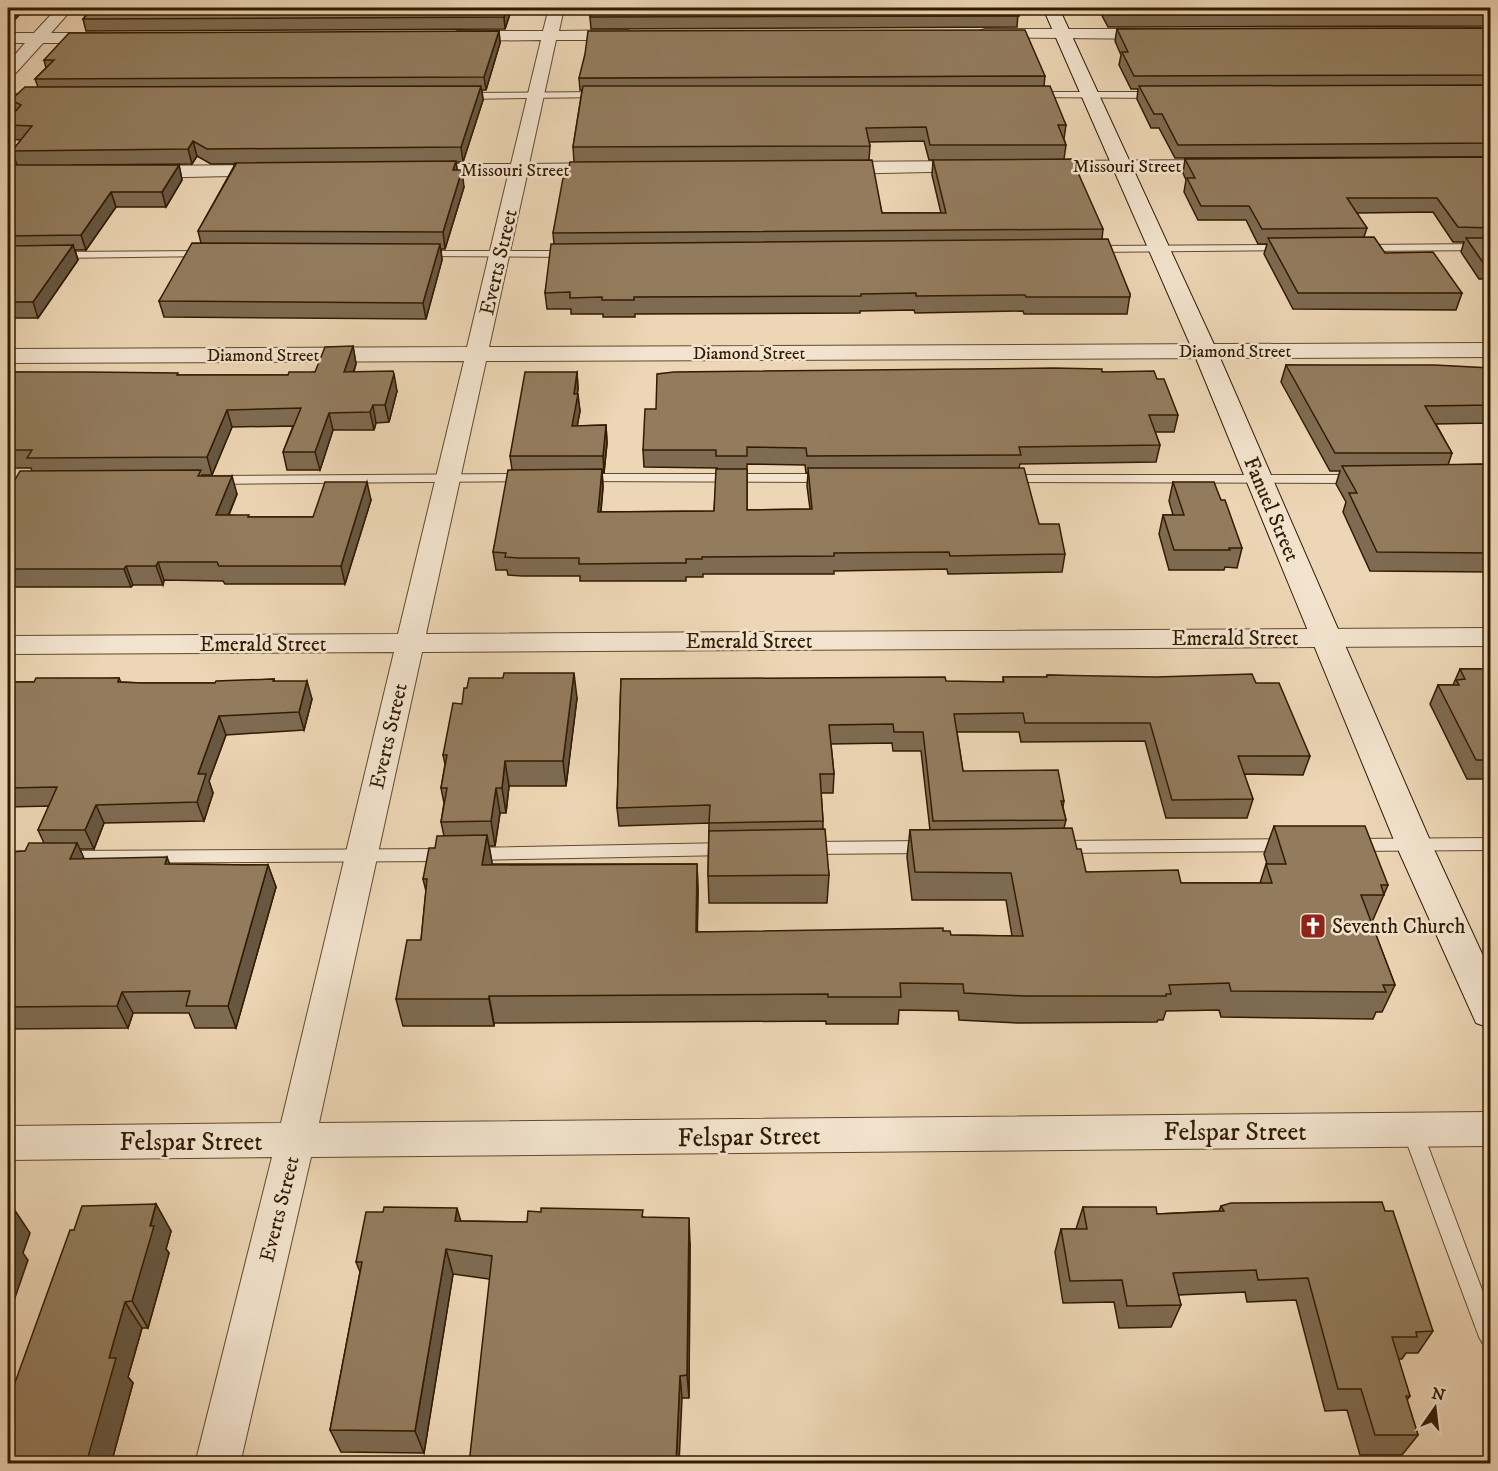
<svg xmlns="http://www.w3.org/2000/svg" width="1498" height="1471" font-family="'IM FELL DW Pica',serif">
	<rect width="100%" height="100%" fill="#edd6b5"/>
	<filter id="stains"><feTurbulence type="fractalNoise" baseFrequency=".00333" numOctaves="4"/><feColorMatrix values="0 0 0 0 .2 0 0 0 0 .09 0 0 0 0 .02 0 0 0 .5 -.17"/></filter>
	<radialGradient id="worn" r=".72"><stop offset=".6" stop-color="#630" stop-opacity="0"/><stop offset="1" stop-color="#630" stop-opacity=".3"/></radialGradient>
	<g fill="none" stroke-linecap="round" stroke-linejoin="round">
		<defs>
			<g id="lane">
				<path d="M601,92L605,95L604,97L463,99L459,96L463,93Z"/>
				<path d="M1033,92H1156L1160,95L1156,98L1030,97V93Z"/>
				<path d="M8,94H34L38,97L34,100H8Z"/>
				<path d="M1490,244V250L1360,251L1355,248L1360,245Z"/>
				<path d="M1285,245L1289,246V250L1093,252L1088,249L1093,246Z"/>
				<path d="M205,251L210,254L209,256L58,258L53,255L58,252Z"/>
				<path d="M421,251H568L573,254L568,257L417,256V252Z"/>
				<path d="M526,474L532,478L530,481L214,484L208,480L214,476Z"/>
				<path d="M583,474H826L832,478L826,482L579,481L577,478Z"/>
				<path d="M1006,475H1357L1363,479L1357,483L1002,482L1000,479Z"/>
				<path d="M1490,838V850L1353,851L1347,849L1345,845L1347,841L1353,839Z"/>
				<path d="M1287,839L1293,841L1295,845L1293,849L1287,851L1056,853L1050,851L1048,847L1050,843L1056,841Z"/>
				<path d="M927,841L933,843L935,847L933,851L927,853L807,854L801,852L799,848L801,844L807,842Z"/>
				<path d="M729,843L735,845L737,849L735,853L729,855L471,860L465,858L463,854L465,850L471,848Z"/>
				<path d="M447,849L453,851L455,855L453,859L447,861L63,863L57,861L55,857L57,853L63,851Z"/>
				<path d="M1412,1122L1419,1124L1422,1130L1490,1311V1347L1483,1344L1479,1337L1402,1130L1405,1124Z"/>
			</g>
			<g id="street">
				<path d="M57,8H73L51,33H103L111,38L103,43H43L14,75L8,77V63L25,43H8V33H34Z"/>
				<path d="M549,8H564L559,31L628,30L636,35L628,40H556L529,164L610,163L616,165L619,169L616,173L610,175H527L489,347L1490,343V357L486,361L426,634L1490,628V646L422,652L319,1123L1490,1112V1146L311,1157L240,1464H195L272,1157L8,1160V1126L281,1123L394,652L8,654V636L398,634L464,361L8,363V349L467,347L508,175L421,176L414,174L412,170L414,166L421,164H511L541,40L457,41L449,36L457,31H543Z"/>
				<path d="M985,29H1156L1164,34L1156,39L979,37L977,34L979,31Z"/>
				<path d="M1225,160L1231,161L1234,165L1231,169L1036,173L1030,171L1027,167L1030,163L1036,161Z"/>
				<path d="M973,161L979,163L982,167L979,171L832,174L826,172L823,168L826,164L832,162Z"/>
				<path d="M271,165L278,167L280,171L278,175L139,178L132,176L130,172L132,168L139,166Z"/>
			</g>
			<path id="secondary" d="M1043,8H1059L1217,351L1432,845L1490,971V1028L1476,1023L1396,845L1193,351Z"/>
		</defs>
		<!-- lane casing -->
		<use href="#lane" stroke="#614a2d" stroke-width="2"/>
		<!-- street casing -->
		<use href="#street" stroke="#614a2d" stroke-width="2"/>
		<!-- secondary casing -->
		<use href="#secondary" stroke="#321b00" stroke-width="2"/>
		<!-- lane -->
		<use href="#lane" fill="#f3e4cf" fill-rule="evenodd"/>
		<!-- street -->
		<use href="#street" fill="#f3e4cf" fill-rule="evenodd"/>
		<!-- secondary -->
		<use href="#secondary" fill="#f3e4cf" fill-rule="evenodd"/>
	</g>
	<!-- wall -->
	<g fill="#7e6b51" stroke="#321b00" stroke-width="1.5" fill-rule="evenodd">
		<path d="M8,8H55L48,14H20L8,27Z"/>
		<path d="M68,8H512L505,29L86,31L83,19L87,14H70Z"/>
		<path d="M591,8H1020L1019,14H1018L1017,27L591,29L590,17Z"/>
		<path d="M1098,8H1491V26L1108,27Z"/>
		<path d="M1491,28V157L1175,158L1159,128H1151L1137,99L1138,89H1131L1119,65L1121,55L1115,41L1117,29Z"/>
		<path d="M499,31L500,43L486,90H482L483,100L463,162H456L457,170L464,187L445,249H441L442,260L426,319L164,317L159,301L201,243L198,231L234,166V164H211L197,156L192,164L72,165H179L182,180L166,207H116L86,250H75L78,260L38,318H8V165H17L12,151L21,140L9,139L8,135V120L15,111L11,100L38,87L35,79L46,68L44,60Z"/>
		<path d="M1045,76L1044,86L1066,125L1064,139L1066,145L1064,159L1103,229L1102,239L1130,294L1127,314H1024L1023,311L915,313L914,310L860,311V313L635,314V317H603V314H571V309H547L545,293L554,244L553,233L567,178L574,162L573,147L582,90H580L579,78ZM924,141L929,160H933L932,175L941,213H882L869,160L870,146L869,142Z"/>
		<path d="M1491,157V279H1479L1461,252L1464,242H1453L1433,212L1356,213L1367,228L1364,237L1385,253L1462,293L1456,310L1293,309L1264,254L1267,244H1258L1246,220H1198L1184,192L1186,180L1183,173L1185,159Z"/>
		<path d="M353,346L356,364L354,372L397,391L389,422L376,423L374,430H333L320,470H287L283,452L293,426L232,427L212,475H202V476L237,494L229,515L250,517H313L371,500L345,584H225L223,581L164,580L163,585H133L131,587H8V492L32,471L31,468H8V372L179,375H288L315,372Z"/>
		<path d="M1286,365L1491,368V424L1490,423L1436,424L1452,453L1448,465L1491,464V572L1370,571L1343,512L1346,502L1336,484L1340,471H1330L1281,382Z"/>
		<path d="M577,372L578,389L577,394L580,411L577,426L606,425L607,443L604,473H602L603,487L601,512L714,511L717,468L644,467L643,450L656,409L1102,372L1157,379L1178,415L1174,432H1155L1160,445L1156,462L1020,464L1019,468L1039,524L1065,554L1062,572L948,574L947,569L834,571V574H703V577H686V581H580V576H522L508,575L507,570H496L493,552L512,470L510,456ZM747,464L805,465L806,473H808L807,486L810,509L747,510Z"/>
		<path d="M1173,482L1221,500L1242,548L1237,568L1225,567L1224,570H1169L1159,534L1163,515H1173L1169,501Z"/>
		<path d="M1460,669H1491V779H1467L1430,704L1438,685H1453Z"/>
		<path d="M1047,675L1256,683L1310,756L1303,775L1244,774L1253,799L1247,818H1166L1145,741L1021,742L1019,732H957L963,771L1064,801L1063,807L1066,820L1064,828L1077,849L1086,872L1181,883H1260L1266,864H1267L1264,854L1274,826L1388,885L1372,922H1371L1395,985L1382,1012H1376L1373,1019L1221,1017L1219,1010L1166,1011L1163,1020H1158L1157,1022L1018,1023L959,1020L958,1011L899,1010L898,1024H826V1021L494,1023V1026H403L396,999L421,940L426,891L423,879L435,848L444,836L441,822L444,803L441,788L445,764L443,755L462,704L577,698L566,786H509L506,813H500L495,846H489L492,864H697L698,891L697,932L943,931L951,935L1012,936L1006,900H912L907,857L910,830H930L921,751H893L892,743L831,744L834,774L833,793H821L823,821V829L829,875L827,903H709L708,876L709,823L619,826L617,808L621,679L1003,682V677H1046Z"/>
		<path d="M119,678L121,682L142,683H215L274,679V681L312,699L304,730L226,735L209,781L213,793L204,821L104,823L94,849H80L84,859L170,864L268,865L276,887L236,1028H195L189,1013H133L128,1028L8,1029V852L25,851L44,843L38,830L49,806L8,807V682H34Z"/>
		<path d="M156,1204L171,1231L166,1249L169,1253L148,1328H142L128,1377L133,1383L111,1464L74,1230Z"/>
		<path d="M1221,1206L1433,1331L1418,1353H1406L1402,1359H1398L1410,1396L1407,1400L1418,1435L1402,1455H1360L1347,1410L1325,1411L1296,1300L1247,1302L1245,1292L1178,1295L1181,1305L1171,1327L1119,1328L1114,1302L1063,1303L1055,1252L1061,1229H1076L1083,1207L1157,1214L1219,1211Z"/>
		<path d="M644,1217L690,1243L689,1398H682L489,1279L453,1274L424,1453L341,1452L330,1430L360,1272L356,1262L461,1221L527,1222Z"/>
	</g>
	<!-- shaded-wall -->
	<g fill="#675742" stroke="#321b00" stroke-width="1.5">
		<path d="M12,8H17L20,14L8,27V12Z"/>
		<path d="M46,8H55L48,14Z"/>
		<path d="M507,8H512L505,29L504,17Z"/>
		<path d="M499,31L500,43L486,90L484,77Z"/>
		<path d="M481,86L483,100L463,162L461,147Z"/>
		<path d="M193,141L197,156L192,164L188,149Z"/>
		<path d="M456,161L458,178L453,170Z"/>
		<path d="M179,165L182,180L166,207L162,192Z"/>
		<path d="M462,170L464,187L445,249L443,232Z"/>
		<path d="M111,192L116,207L86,250L81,235Z"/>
		<path d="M440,244L442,260L426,319L423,303Z"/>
		<path d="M73,245L78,260L38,318L33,302Z"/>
		<path d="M353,346L356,364L347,389L344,372Z"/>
		<path d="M577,372L578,389L576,405L578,394L580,411L574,443L572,426L574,394Z"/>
		<path d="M394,374L397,391L389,422L385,405Z"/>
		<path d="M373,405L376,423L374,430L370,412Z"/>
		<path d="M227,410L232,427L212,475L207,457Z"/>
		<path d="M329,413L333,430L320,470L315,452Z"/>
		<path d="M606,425L607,443L604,473L603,456Z"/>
		<path d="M602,469L603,487L599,530L598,512Z"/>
		<path d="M232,476L237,494L221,533L216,515Z"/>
		<path d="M367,482L371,500L345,584L341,566Z"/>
		<path d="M158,562L164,580L163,585L156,566Z"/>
		<path d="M126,566L133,585L131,587L124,569Z"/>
		<path d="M574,673L577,698L566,786L563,761Z"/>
		<path d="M307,681L312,699L304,730L299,712Z"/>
		<path d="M219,716L226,735L209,781L213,793L204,821L197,802L198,774Z"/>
		<path d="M505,761L509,786L506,813L502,788Z"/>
		<path d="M496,788L500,813L495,846L491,821Z"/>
		<path d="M96,805L104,823L94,849L85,830Z"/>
		<path d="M487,835L492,862L488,892L482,865Z"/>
		<path d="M77,843L87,865L70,859Z"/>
		<path d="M167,857L176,880L165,864Z"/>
		<path d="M697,864L698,891L697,960L696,932Z"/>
		<path d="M268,865L276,887L236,1028L228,1006Z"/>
		<path d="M122,992L133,1013L128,1028L117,1006Z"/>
		<path d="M489,996L494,1023V1026L489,999Z"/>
		<path d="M156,1204L171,1231L166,1249L169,1253L148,1328L132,1301Z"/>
		<path d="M12,1206L30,1233L23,1253L28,1260L8,1318V1218Z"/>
		<path d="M457,1208L464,1232L455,1221Z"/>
		<path d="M689,1218L690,1243L689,1398L687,1375Z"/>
		<path d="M446,1249L453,1274L424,1453L415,1431Z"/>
		<path d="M125,1302L142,1328L128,1377L133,1383L111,1464H86L109,1358Z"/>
		<path d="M680,1376L682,1398L679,1464H676Z"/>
	</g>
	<!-- building -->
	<g fill="#937c5e" stroke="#321b00" stroke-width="1.5">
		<path d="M93,8H507L504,17L83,19Z"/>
		<path d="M591,8H1015L1019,16L590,17Z"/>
		<path d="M1106,8H1491V14L1110,15Z"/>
		<path d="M1491,28V75L1134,76L1122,52H1128L1117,29Z"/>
		<path d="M1025,30L1045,76L579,78L585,54L588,31Z"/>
		<path d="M499,31L484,77L35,79L54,60H44L69,33Z"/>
		<path d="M1491,85V143L1178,145L1162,114H1154L1139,86Z"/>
		<path d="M481,86L461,147L207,149L193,141L188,149L12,151L32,126L8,125V120L21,105L11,100L25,87Z"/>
		<path d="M583,86H1050L1066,125H1058L1066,145H930L926,127L866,128L870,146L573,147Z"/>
		<path d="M1491,157V228L1458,227L1437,198H1347L1367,228L1262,229L1249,206H1201L1187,178H1195L1185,159Z"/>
		<path d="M1072,159L1103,229L553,233L563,178H567L570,162L872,160L882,213H946L933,160Z"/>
		<path d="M456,161L453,170H462L443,232L198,231L236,164L234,163Z"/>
		<path d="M8,165H179L162,192H111L81,235L8,236Z"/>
		<path d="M1374,237L1385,253L1433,252L1462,293H1298L1268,238Z"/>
		<path d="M1466,238H1491V264H1484Z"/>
		<path d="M1108,239L1130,294V297H1026L1025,295L916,296V293L861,294V296L634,297V300H602V297L570,298V292L545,293L551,244Z"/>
		<path d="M192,243L440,244L423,303L159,301Z"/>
		<path d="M73,245L33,302H8V246Z"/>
		<path d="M353,346L344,372L393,371L394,374L385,405H373L370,412L329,413L315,452H283L301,408L227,410L207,457L27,458L32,450H8V372H87L178,373L177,375H288L289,372H315L325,347Z"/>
		<path d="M1286,365H1435L1491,368V405L1425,406L1452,453H1335Z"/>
		<path d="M1054,368L1102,369V372L1154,371L1157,379H1164L1178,415H1149L1160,445L1019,447L1021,455L807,456L806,448L747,447V456H716V450H643L645,409H656L657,374L674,372Z"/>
		<path d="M525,372H577L574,394H578L572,426L606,425L603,456H510Z"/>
		<path d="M1491,464V553L1377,552L1349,493H1357L1342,466Z"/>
		<path d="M808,468H1024L1039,524H1059L1065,554L950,556L949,552L834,553V556L702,557V559H686V563H667L579,564V558H519L505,557L506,553L493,552L508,470L602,469L598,512L714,511L716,469H747V510L812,509Z"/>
		<path d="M201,470L198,476H232L216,515H249L248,517H313L325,482H367L341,566H219L217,562H158L156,566H126L124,569H8V492L20,471Z"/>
		<path d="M1173,482H1214L1221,500H1225L1242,548H1229L1230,550H1174L1163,515H1184Z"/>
		<path d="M1460,669H1491V760H1476L1438,685H1459L1456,680L1465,679Z"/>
		<path d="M504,673H574L563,761H505L502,788H496L491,821L441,822L447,788H441L447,755H443L453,703L462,704L464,688H467L469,678H503Z"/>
		<path d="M1252,674L1256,683H1279L1310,756H1238L1253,799L1172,800L1150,723H1025L1023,713L954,714L963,771L1058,770L1064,801H1061L1066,820L933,821L923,732H894L893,724L829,725L834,774H820L823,821L709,823L710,805L617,808L621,679L945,677L946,681L1004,682L1003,677H1047V675L1156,677Z"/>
		<path d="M36,678H119L118,682L142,683H215L216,681L274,679L273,681H307L299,712L219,716L198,774H206L197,802L96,805L85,830H38L57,787L8,788V682H34Z"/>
		<path d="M1274,826H1365L1388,885H1381L1384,895H1361L1395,985H1383L1386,992L1231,991L1229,983L1169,985L1171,994H1166V996H1024L964,993L963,984L900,983L901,997H828V994L489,996V999H396L407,940H421L427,879H423L429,848H435L437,836L487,835L482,865L697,864L696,932L943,928V931H950L951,935L1023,936L1011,873L915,872L910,830L1072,828L1077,849H1081L1086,872L1178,870L1181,883H1272L1266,864H1286Z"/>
		<path d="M825,829L829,875L708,876L709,831Z"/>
		<path d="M29,843H77L70,859L167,857L165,864L268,865L228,1006H186L190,991L122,992L117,1006L8,1007V852L25,851Z"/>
		<path d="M1382,1202L1385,1211H1393L1433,1331L1416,1332L1417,1337H1392L1410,1396H1406L1418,1435H1375L1361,1389H1338L1308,1278L1258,1280L1256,1270L1173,1273L1181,1305L1127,1306L1122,1280L1070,1281L1061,1229H1087L1083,1207H1156L1157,1214L1224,1211L1221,1206L1231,1203Z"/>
		<path d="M156,1204L150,1226H154L132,1301L125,1302L109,1358H116L86,1464H8V1402L70,1230H74L82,1206Z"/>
		<path d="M8,1206H12L8,1218Z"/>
		<path d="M384,1207L457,1208L455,1221L527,1222L528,1211L541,1212V1208L643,1210L642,1217L689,1218L687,1375L680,1376L676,1464H469L492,1256L446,1249L415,1431L330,1430L362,1262H356L366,1212H383Z"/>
	</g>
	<!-- icons -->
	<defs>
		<symbol id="church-square" viewBox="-11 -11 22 22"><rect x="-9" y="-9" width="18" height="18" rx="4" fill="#8f2418" stroke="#f3e4cf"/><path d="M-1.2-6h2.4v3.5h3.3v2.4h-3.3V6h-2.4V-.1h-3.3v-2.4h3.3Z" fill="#fff"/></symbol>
	</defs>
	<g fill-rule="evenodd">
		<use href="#church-square" x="1298" y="911" width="30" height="30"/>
	</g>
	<g text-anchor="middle" stroke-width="5" stroke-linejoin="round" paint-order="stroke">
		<!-- far-street labels -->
		<g font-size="18" fill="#321b00" stroke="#f3e4cf">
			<text x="1127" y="172">Missouri Street</text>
			<text x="515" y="176">Missouri Street</text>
			<text x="1235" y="357">Diamond Street</text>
			<text x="749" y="359">Diamond Street</text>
			<text x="263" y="361">Diamond Street</text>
		</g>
		<!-- street labels -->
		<g font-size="21" fill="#321b00" stroke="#f3e4cf">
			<text transform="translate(498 262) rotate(-77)" y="7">Everts Street</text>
			<text transform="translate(1272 509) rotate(67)" y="7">Fanuel Street</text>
			<text x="1235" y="645">Emerald Street</text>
			<text x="749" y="648">Emerald Street</text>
			<text x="263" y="651">Emerald Street</text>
			<text transform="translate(388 736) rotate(-77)" y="7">Everts Street</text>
			<text transform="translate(279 1209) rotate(-76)" y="7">Everts Street</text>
		</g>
		<!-- poi labels -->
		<g font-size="21" fill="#321b00" stroke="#f3e4cf" text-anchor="start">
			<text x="1332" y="933">Seventh Church</text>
		</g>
		<!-- near-street labels -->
		<g font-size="26" fill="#321b00" stroke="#f3e4cf">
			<text x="1235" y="1140">Felspar Street</text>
			<text transform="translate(749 1136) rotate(-1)" y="9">Felspar Street</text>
			<text x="191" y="1150">Felspar Street</text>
		</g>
	</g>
	<!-- margin -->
	<rect width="1498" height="1471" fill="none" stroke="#edd6b5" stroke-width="30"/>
	<rect x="9" y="9" width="1480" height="1453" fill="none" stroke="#321b00" stroke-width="3"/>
	<rect x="15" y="15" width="1468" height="1441" fill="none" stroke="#321b00" stroke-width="1.5"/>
	<!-- north arrow -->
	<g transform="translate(1435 1408) rotate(14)" stroke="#f3e4cf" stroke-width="4.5" paint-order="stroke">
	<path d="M0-4.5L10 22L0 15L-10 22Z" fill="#321b00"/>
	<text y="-9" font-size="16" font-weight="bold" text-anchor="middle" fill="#321b00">N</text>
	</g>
	<rect width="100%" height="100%" filter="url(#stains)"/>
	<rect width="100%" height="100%" fill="url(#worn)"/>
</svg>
